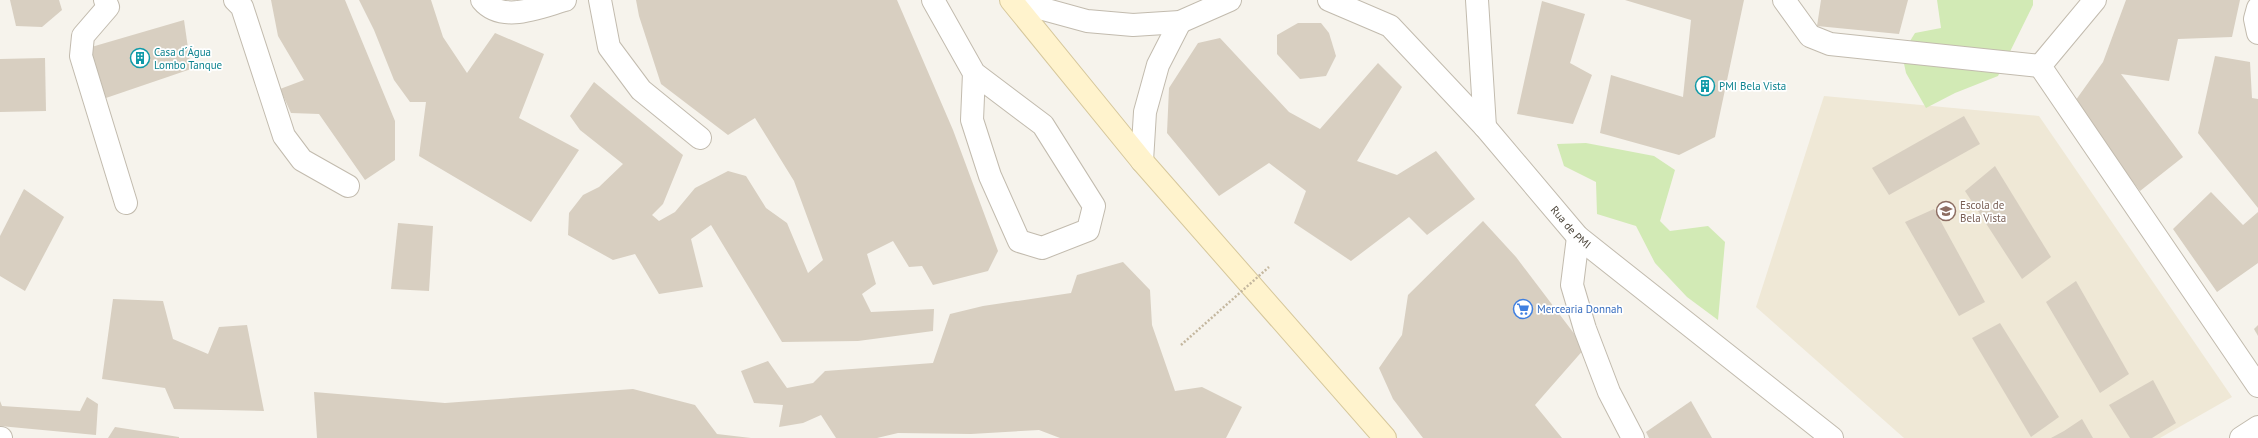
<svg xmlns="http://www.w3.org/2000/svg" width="2258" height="438" font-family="'PT Sans',sans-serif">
	<rect width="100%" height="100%" fill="#f6f3ec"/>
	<!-- education -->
	<path fill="#efe8d6" d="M1824,96L2039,116L2232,397L2160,438H1904L1756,307Z"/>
	<!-- green -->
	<g fill="#d2eab5">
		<path d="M1937,0H2033V5L1998,76L1955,93L1926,108L1906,73L1902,54L1915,33L1941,28Z"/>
		<path d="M1586,143L1654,156L1675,170L1660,221L1670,231L1708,226L1725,242L1718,320L1687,297L1655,263L1636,226L1597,214L1596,182L1564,166L1557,144Z"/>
	</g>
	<!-- building -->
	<g fill="#d8cfc1">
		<path d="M10,0H59L62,10L42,27L16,26Z"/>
		<path d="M271,0H345L395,121V160L365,180L319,114L291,113L280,89L304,80L278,36Z"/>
		<path d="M359,0H431L443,37L467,73L495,33L544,54L519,118L579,150L531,222L419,156L426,102H410L394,80L374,30Z"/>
		<path d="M636,0H897L953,130L998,251L988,271L933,285L922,266L909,267L893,241L867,254L876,284L862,294L871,312L934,309L933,331L858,341L782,342L711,225L691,239L703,287L659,294L635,254L613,260L568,235L569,213L583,195L599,187L623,164L580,130L570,116L594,82L683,155L663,204L652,215L659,221L675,212L695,188L728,171L746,176L766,208L787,223L808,273L823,260L794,181L755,118L728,135L661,84L639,16Z"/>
		<path d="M1625,0H1744L1715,137L1679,155L1600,133L1611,75L1683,97L1691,20Z"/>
		<path d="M1821,0H1908L1899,34L1817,26Z"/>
		<path d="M2126,0H2240L2232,37L2178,39L2169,81L2121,74L2183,157L2140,191L2073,104L2103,62Z"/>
		<path d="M1542,1L1585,14L1570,63L1592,75L1573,124L1517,114Z"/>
		<path d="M184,20L191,69L103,99L88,48Z"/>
		<path d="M1298,23H1321L1329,33L1336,56L1326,76L1300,79L1277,54V35Z"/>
		<path d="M1220,38L1289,112L1320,129L1378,63L1402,87L1357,161L1397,175L1436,151L1475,199L1427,235L1409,217L1351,261L1294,223L1306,191L1269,163L1219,196L1167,133L1169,88L1198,43Z"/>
		<path d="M2215,56L2250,62L2252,98L2258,99V208L2198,133Z"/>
		<path d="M45,58L46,111L0,112V59Z"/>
		<path d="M1964,116L1980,144L1889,195L1872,168Z"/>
		<path d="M1995,166L2051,257L2022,279L1965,191Z"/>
		<path d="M24,189L64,217L25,291L0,276V236Z"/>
		<path d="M2211,192L2243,225L2258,212V263L2217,292L2173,229Z"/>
		<path d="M1934,209L1985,302L1959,316L1905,222Z"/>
		<path d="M1483,221L1516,257L1585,348L1535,405L1562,438H1423L1393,399L1379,368L1402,335L1408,295Z"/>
		<path d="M398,223L433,226L429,291L391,289Z"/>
		<path d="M1123,262L1150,290L1152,325L1175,391L1202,387L1242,407L1226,438H1060L1039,430L971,434L898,433L877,438H836L821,415L803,423L779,427L783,405L754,403L741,371L768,361L787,388L813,383L825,371L933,363L950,314L983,306L1071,293L1077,275Z"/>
		<path d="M2076,281L2129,374L2100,393L2046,302Z"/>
		<path d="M113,299L163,301L173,339L208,354L219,327L247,325L264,411L174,409L165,388L102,379Z"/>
		<path d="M2000,323L2059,417L2031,437L1972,338Z"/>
		<path d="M2258,325V336L2254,329Z"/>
		<path d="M2153,380L2176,423L2152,438H2130L2109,405Z"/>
		<path d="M633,389L695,405L717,434L751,438H317L314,392L445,403Z"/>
		<path d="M87,397L98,404L96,435L0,426V401L2,406L80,411Z"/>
		<path d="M1691,401L1712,438H1649L1646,432Z"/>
		<path d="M2082,419L2093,438H2051L2064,431Z"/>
		<path d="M115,427L179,437V438H108Z"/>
	</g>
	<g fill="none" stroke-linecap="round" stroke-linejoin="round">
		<defs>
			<g id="minor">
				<path d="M105,0L108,7L83,36L81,56L126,203"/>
				<path d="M235,0L242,7L284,136L302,160L348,186"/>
				<path d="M482,0C502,24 540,7 565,0"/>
				<path d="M600,0L609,47L641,90L700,138"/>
				<path d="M933,0L974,73L1043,125L1094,206L1088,230L1042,248L1019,241L990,176L972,120L974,73"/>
				<path d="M1477,0L1485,127"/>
				<path d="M1784,0L1810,36L1830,44L2040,66"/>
				<path d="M2095,0L2040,66L2258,386"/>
				<path d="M2258,8L2255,19L2258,33"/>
				<path d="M1578,237L1572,285L1585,329L1609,392L1633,438"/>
				<path d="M0,438H1"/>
				<path d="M2241,438L2258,427"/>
			</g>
			<g id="tertiary">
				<path d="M1025,0L1043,9L1087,21L1133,25L1180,22L1230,0"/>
				<path id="s1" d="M1329,0L1390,26L1485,127L1578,237L1832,438"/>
				<path d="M1142,161L1145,112L1158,65L1180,22"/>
			</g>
			<path id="secondary" d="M1011,0L1142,161L1385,438"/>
		</defs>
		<!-- minor casing -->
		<use href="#minor" stroke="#c2bbae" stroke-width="24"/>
		<!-- tertiary casing -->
		<use href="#tertiary" stroke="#c2bbae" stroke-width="24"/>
		<!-- secondary casing -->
		<use href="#secondary" stroke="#d6c79b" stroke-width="24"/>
		<!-- minor -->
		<use href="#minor" stroke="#fff" stroke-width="22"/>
		<!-- tertiary -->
		<use href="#tertiary" stroke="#fff" stroke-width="22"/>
		<!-- secondary -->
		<use href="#secondary" stroke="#fff3cd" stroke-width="22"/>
		<!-- path-bridge -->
		<path stroke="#c4b79f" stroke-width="2.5" stroke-dasharray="2 2" stroke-linecap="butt" d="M1181,345L1269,267"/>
	</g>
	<!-- icons -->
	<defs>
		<symbol id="building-ring" viewBox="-11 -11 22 22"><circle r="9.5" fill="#fff" stroke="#0f9aa8" stroke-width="1.5"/><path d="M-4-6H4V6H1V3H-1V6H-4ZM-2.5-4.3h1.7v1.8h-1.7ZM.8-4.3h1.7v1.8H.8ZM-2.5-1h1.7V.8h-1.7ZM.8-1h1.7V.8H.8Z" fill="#0f9aa8"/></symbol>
		<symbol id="school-ring" viewBox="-11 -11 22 22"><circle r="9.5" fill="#fff" stroke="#8d6e63" stroke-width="1.5"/><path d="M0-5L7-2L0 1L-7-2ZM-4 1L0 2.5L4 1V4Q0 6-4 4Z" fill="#8d6e63"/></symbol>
		<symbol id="supermarket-ring" viewBox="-11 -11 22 22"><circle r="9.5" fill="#fff" stroke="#3f7fe0" stroke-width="1.5"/><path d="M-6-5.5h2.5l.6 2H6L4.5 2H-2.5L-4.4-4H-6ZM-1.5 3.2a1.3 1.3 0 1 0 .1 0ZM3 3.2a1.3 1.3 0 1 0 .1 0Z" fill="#3f7fe0"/></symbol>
	</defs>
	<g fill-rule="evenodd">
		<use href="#building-ring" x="129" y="47" width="22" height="22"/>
		<use href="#building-ring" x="1694" y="75" width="22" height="22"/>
		<use href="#school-ring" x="1935" y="200" width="22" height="22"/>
		<use href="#supermarket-ring" x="1512" y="298" width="22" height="22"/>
	</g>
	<g text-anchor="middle" stroke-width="3.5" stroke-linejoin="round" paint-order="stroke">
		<!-- culture labels -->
		<g font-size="11" fill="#0d838f" stroke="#fff" text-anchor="start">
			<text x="154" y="56">Casa d´Água<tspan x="154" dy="13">Lombo Tanque</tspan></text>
			<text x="1719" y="90">PMI Bela Vista</text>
		</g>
		<!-- education labels -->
		<g font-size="11" fill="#785e54" stroke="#fff" text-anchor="start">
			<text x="1960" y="209">Escola de<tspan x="1960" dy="13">Bela Vista</tspan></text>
		</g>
		<!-- street labels -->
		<g font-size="11" fill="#4b4439" stroke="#fff">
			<text dy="4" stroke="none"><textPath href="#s1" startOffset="337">Rua de PMI</textPath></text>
		</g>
		<!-- shop labels -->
		<g font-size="11" fill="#366cbe" stroke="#fff" text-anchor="start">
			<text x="1537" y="313">Mercearia Donnah</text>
		</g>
	</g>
</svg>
